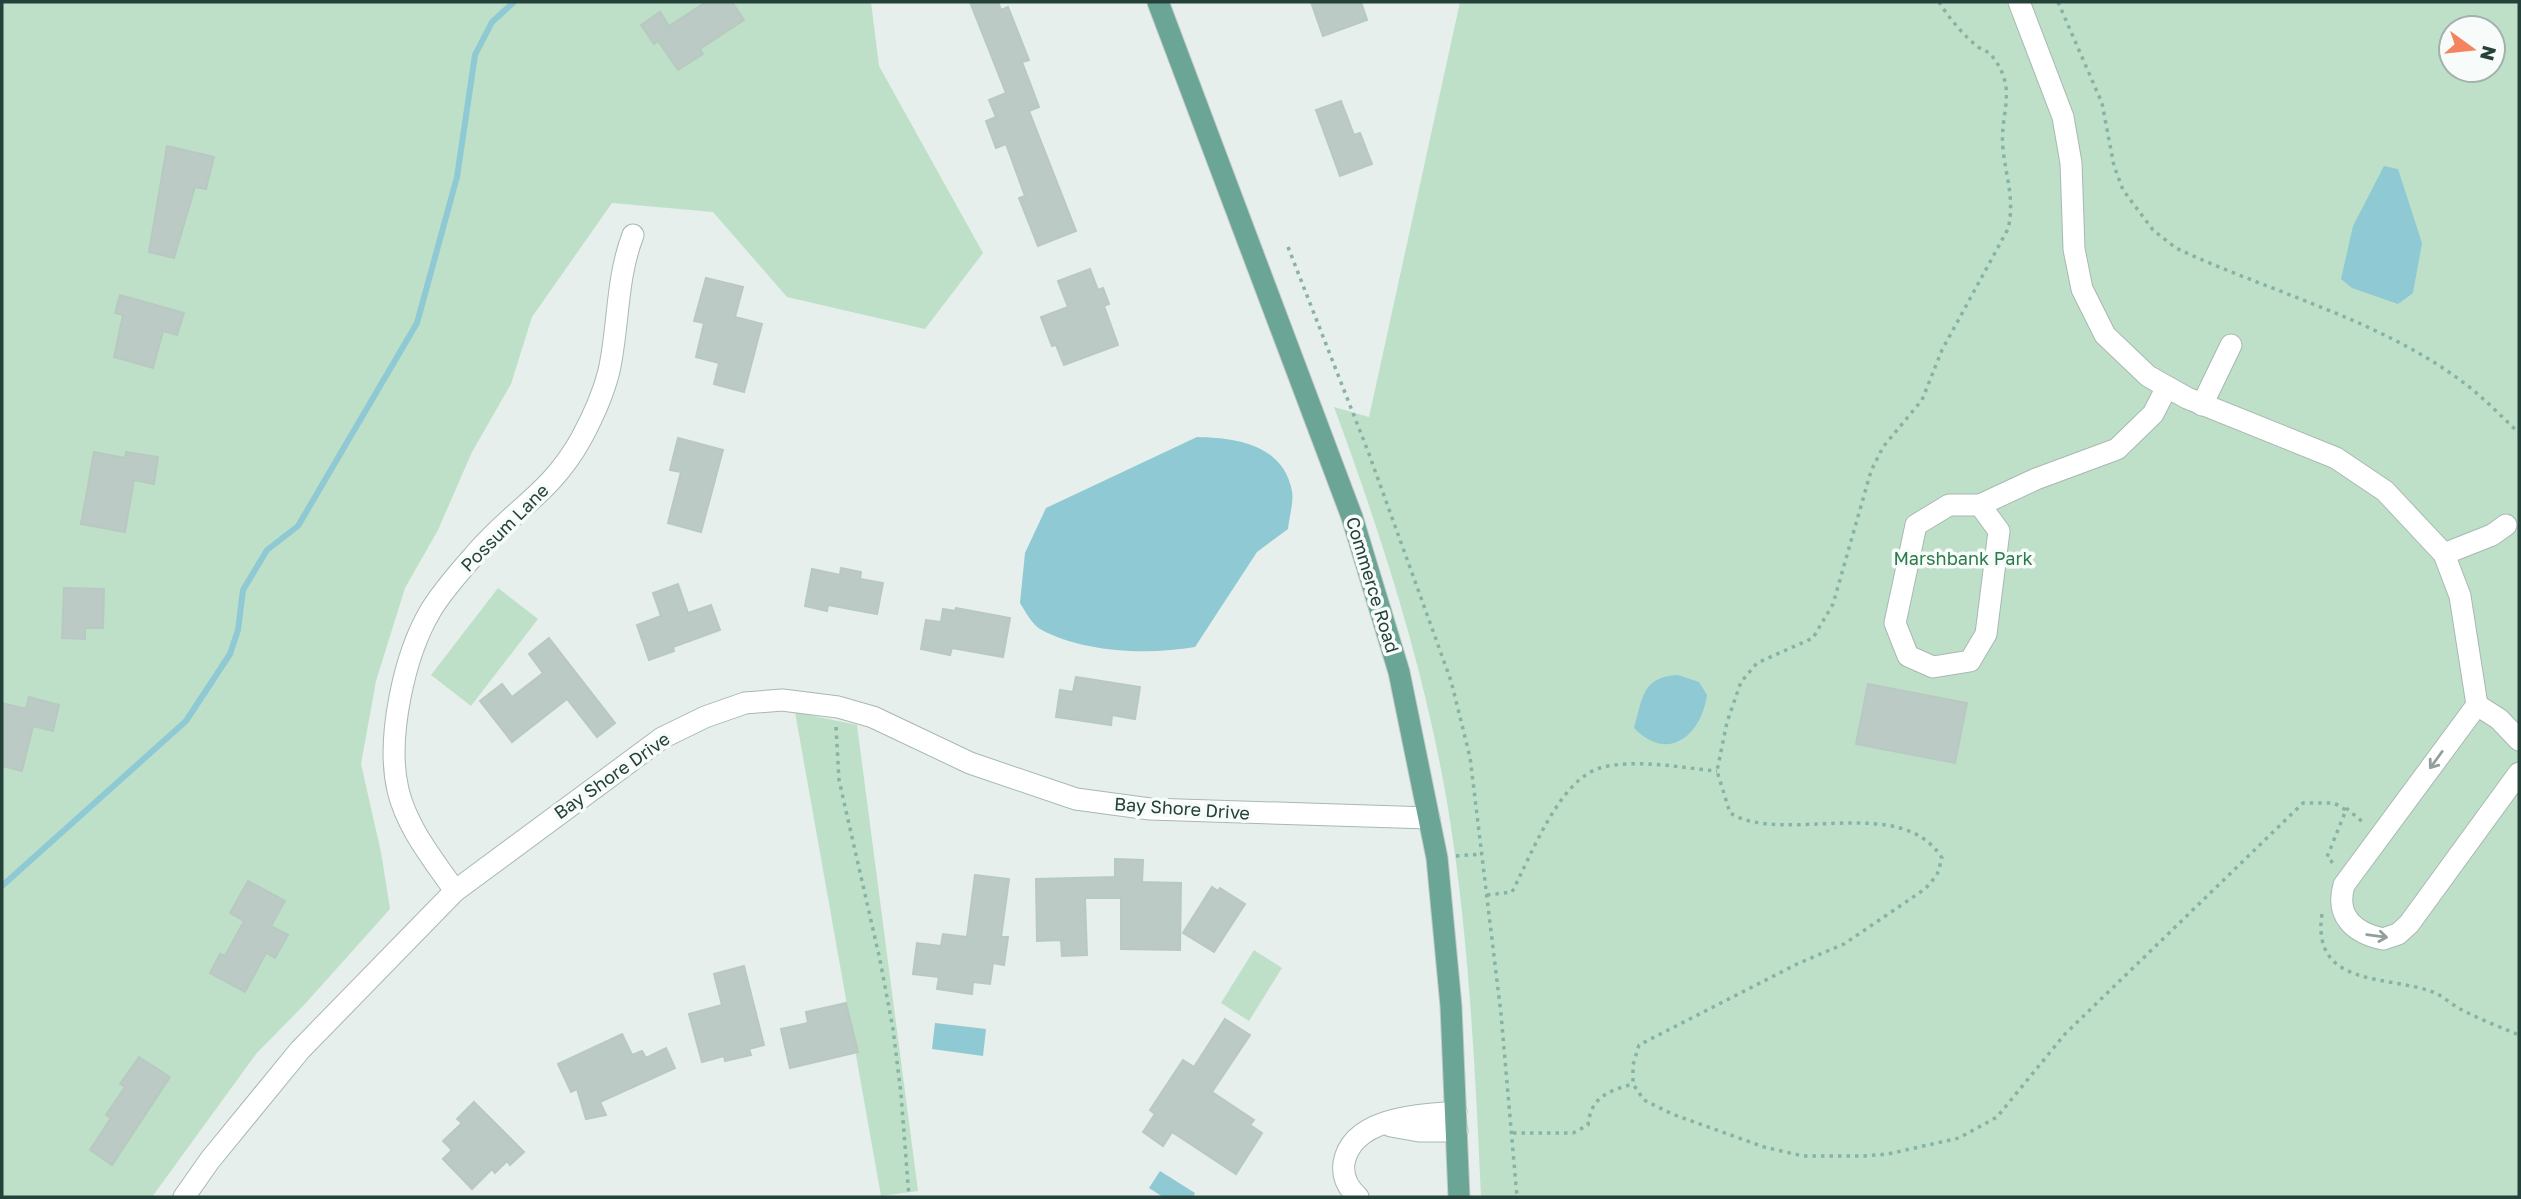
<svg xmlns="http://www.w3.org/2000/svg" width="2521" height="1199" font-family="'Golos Text',sans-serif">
	<rect width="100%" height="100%" fill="#e6efeb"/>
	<!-- green -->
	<g fill="#bfe0c8" fill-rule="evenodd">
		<path d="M2,2H871L879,66L983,253L925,329L787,297L713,212L612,203L532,317L511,384L472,452L438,530L405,588L376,681L361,764L381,852L390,909L304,1005L256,1054L152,1197H2Z"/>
		<path d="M1460,2H2519V1197H1481C1475,1067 1469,937 1448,808C1425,670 1382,537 1334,407L1369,417ZM2451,28H2493V70H2451Z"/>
		<path d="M498,588L538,619L471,706L431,675Z"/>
		<path d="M795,712L857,725L918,1191L881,1196Z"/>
		<path d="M1254,950L1282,968L1249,1021L1221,1003Z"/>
	</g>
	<!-- water -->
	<g fill="#8ec9d4">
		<path d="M2384,166L2398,169L2422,243L2413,293L2398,304L2352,288L2341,279L2353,226Z"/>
		<path d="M1197,437C1236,438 1283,444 1292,491C1294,502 1289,518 1288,529L1257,552L1195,647C1149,655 1083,653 1040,629C1032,624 1025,611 1020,603L1025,553L1046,508Z"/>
		<path d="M1678,675L1699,682L1707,695C1701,736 1668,763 1634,728C1643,697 1642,677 1678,675Z"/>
		<path d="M935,1023L986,1029L983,1056L932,1049Z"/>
		<path d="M1160,1171L1195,1193L1193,1197H1163L1149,1188Z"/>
	</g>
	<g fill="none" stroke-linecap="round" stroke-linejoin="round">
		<!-- stream -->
		<path stroke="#8ec9d4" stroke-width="6" d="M2,886L186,721L230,654L238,630L243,590L267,550L298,526L417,323L457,177L475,55L492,22L514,2"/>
	</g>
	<!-- building -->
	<g fill="#bbcac4" stroke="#b8c9c2" stroke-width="2">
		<path d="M706,2H732L744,20L700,49L703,54L678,70L658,41L654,44L641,25L660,12L669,26Z"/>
		<path d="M970,2H998L1001,10L1008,7L1029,60L1022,62L1039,107L1029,111L1076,231L1038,246L1019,198L1025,196L1006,144L996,148L986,121L996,117L989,100L1006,93Z"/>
		<path d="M1311,2H1361L1367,20L1323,36Z"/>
		<path d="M1341,101L1354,135L1360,133L1372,164L1340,176L1316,110Z"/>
		<path d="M167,146L214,157L206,189L195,187L174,258L149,252Z"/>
		<path d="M1090,269L1098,290L1103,288L1109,304L1104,306L1118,345L1064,365L1056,345L1052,346L1041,317L1068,307L1058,281Z"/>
		<path d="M706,278L743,287L735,317L762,324L744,392L714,384L719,363L696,357L704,323L694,321Z"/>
		<path d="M120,295L184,313L177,335L163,331L153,368L114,357L123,315L115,313Z"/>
		<path d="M678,438L723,450L701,532L668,523L681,472L670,470Z"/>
		<path d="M94,452L125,458L126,452L158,457L154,484L134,480L125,532L81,524Z"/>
		<path d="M841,568L861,572L860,579L883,583L877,614L828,605L827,611L805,606L812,569L840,575Z"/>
		<path d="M678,584L688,613L711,605L720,630L673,647L674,651L649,660L637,625L661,616L653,593Z"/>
		<path d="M64,588L104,589L103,628H85V639L62,638Z"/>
		<path d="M956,608L1010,618L1003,657L952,648L950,655L921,649L926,620L941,622L943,609L955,611Z"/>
		<path d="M549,638L615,723L597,737L567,699L512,742L480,701L502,684L512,697L543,673L529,654Z"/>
		<path d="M1076,677L1140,687L1135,719L1112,715L1111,725L1056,717L1060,690L1073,692Z"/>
		<path d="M1868,684L1967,703L1955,763L1856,744Z"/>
		<path d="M29,697L59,705L53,731L33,726L22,771L2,766V703L26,709Z"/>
		<path d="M1115,859L1143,860L1142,882L1181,883L1180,950L1121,949V898H1085L1087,955L1062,956L1061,940L1037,941L1036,879L1115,877Z"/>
		<path d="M975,875L1009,879L1001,937H1008L1004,965L993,963L990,984L973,982L972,994L937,989L939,977L913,974L917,943L941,946L943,934L967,937Z"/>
		<path d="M248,881L285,901L271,926L288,935L275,958L266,953L245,992L210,973L220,954L225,956L244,921L230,913Z"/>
		<path d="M1212,887L1218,891L1220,888L1245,904L1214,952L1183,933Z"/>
		<path d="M744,966L764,1045L749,1049L751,1055L725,1061L724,1056L702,1062L689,1014L722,1005L714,974Z"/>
		<path d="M846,1003L858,1052L790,1068L781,1029L808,1023L806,1012Z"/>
		<path d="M1225,1019L1250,1035L1212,1092L1254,1120L1250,1125L1262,1133L1236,1174L1172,1132L1163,1146L1143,1132L1155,1114L1150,1110L1183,1060L1194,1067Z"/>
		<path d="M622,1034L632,1055L642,1051L646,1058L666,1048L675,1068L600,1102L606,1115L586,1119L577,1089L571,1092L558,1064Z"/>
		<path d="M139,1057L170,1077L112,1165L90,1150L111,1118L106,1115L125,1087L120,1084Z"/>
		<path d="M474,1102L524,1152L510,1165L507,1161L495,1173L492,1169L472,1189L443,1159L452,1150L443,1141L462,1123L457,1119Z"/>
	</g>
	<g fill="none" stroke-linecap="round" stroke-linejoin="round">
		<defs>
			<g id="minor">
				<path d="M2019,2L2063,117L2071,163L2074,249L2082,289L2105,335L2148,376L2187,398L2336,458L2385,491L2444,554L2460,596L2477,705L2344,885C2335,916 2354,933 2383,939L2398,934L2409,924L2519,773"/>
				<path d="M2202,405L2231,345"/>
				<path d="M1980,505L1999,531L1986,634L1970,661L1933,667L1908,656L1895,623L1916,525L1949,505H1980L2036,479L2117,449L2153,414L2167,387"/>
				<path d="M2444,554L2492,535L2506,525"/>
				<path d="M2477,705L2499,719L2519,740"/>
				<path d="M455,891C433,859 407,828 398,790C386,739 404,655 431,610C443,590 462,569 477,552C514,509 551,493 581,439C593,417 603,395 609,371C619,325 616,279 633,235"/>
				<path d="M1391,1126L1419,1131H1457"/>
				<path d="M184,1197L210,1160L300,1050L455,891L662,738L705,717L745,703L782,700L838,707L873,717L970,763L1076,799L1150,809L1429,818"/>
				<path d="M1358,1197C1348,1188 1342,1177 1344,1163C1352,1117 1420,1115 1456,1112"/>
			</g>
			<path id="major" d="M1158,2L1352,517L1399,672L1437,858L1451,1006L1459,1197"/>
		</defs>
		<!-- minor casing -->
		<use href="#minor" stroke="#a8b8b2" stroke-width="23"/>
		<!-- major casing -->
		<use href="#major" stroke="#c2cac8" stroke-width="23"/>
		<!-- path -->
		<g stroke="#86b3a5" stroke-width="3.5" stroke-dasharray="3.5 5" stroke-linecap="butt">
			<path d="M1939,2C1949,18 1963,35 1978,47C1983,50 1988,51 1992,56C2019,90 1999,113 2003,149C2006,178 2015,200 2008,229L1942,350L1922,400L1883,447L1871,471L1833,604L1813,638L1757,663L1741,682L1727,722L1717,771L1730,813C1784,846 1901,792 1942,858L1937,875L1925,889L1844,944L1797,964L1639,1045L1633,1065V1084L1644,1100L1672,1114L1764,1147L1803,1156H1864L1888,1154L1959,1138L1997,1117L2065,1034L2303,803H2334L2346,810L2327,857L2334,864"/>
			<path d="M2058,2L2102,103L2114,166L2123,190L2153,230L2176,248C2269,292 2376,318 2460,380C2481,395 2500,415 2519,433"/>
			<path d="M1288,247L1369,454L1451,681L1470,757L1501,1014L1517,1197"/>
			<path d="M836,727L839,780L880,960L893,1029L901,1094L909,1197"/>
			<path d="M2346,808L2365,824"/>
			<path d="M1456,856L1482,854"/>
			<path d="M1487,895L1512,892C1531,856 1559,780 1600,768C1636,758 1681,768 1717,771"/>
			<path d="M2322,914C2311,988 2388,975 2433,992C2443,996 2451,1004 2460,1009C2479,1019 2500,1027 2519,1035"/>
			<path d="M1513,1133H1573L1588,1125C1591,1097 1608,1091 1633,1084"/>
		</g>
		<!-- minor -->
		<use href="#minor" stroke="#fff" stroke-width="21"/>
		<!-- major -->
		<use href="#major" stroke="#6aa596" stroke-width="21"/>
	</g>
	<!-- one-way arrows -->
	<defs><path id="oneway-shaft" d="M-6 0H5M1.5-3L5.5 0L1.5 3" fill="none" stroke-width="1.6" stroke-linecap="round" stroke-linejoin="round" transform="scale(1.75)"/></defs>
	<g stroke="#92a09c">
		<use href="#oneway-shaft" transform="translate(2436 760) rotate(126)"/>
		<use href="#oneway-shaft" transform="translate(2377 936) rotate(8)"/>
	</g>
	<g text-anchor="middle" stroke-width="7" stroke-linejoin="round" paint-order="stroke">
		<!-- street labels -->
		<g font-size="18" fill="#24423a" stroke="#f7fbf9">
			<text transform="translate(505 528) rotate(-45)" y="6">Possum Lane</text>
			<text transform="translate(1372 585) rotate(73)" y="6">Commerce Road</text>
			<text transform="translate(612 776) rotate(-35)" y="6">Bay Shore Drive</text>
			<text transform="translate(1182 809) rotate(4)" y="6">Bay Shore Drive</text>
		</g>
		<!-- park labels -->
		<g font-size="18" fill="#2d7a4b" stroke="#f7fbf9">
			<text x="1963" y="565">Marshbank Park</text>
		</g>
	</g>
	<!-- border -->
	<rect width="2521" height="1199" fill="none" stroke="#24423a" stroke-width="7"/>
	<!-- north arrow -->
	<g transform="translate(2472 49) rotate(105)"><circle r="33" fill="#f7fbf9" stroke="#a3b1ad" stroke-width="2"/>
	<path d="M0-5L12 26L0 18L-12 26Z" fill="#f4845f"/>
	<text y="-10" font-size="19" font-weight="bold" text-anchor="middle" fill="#24423a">N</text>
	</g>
</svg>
